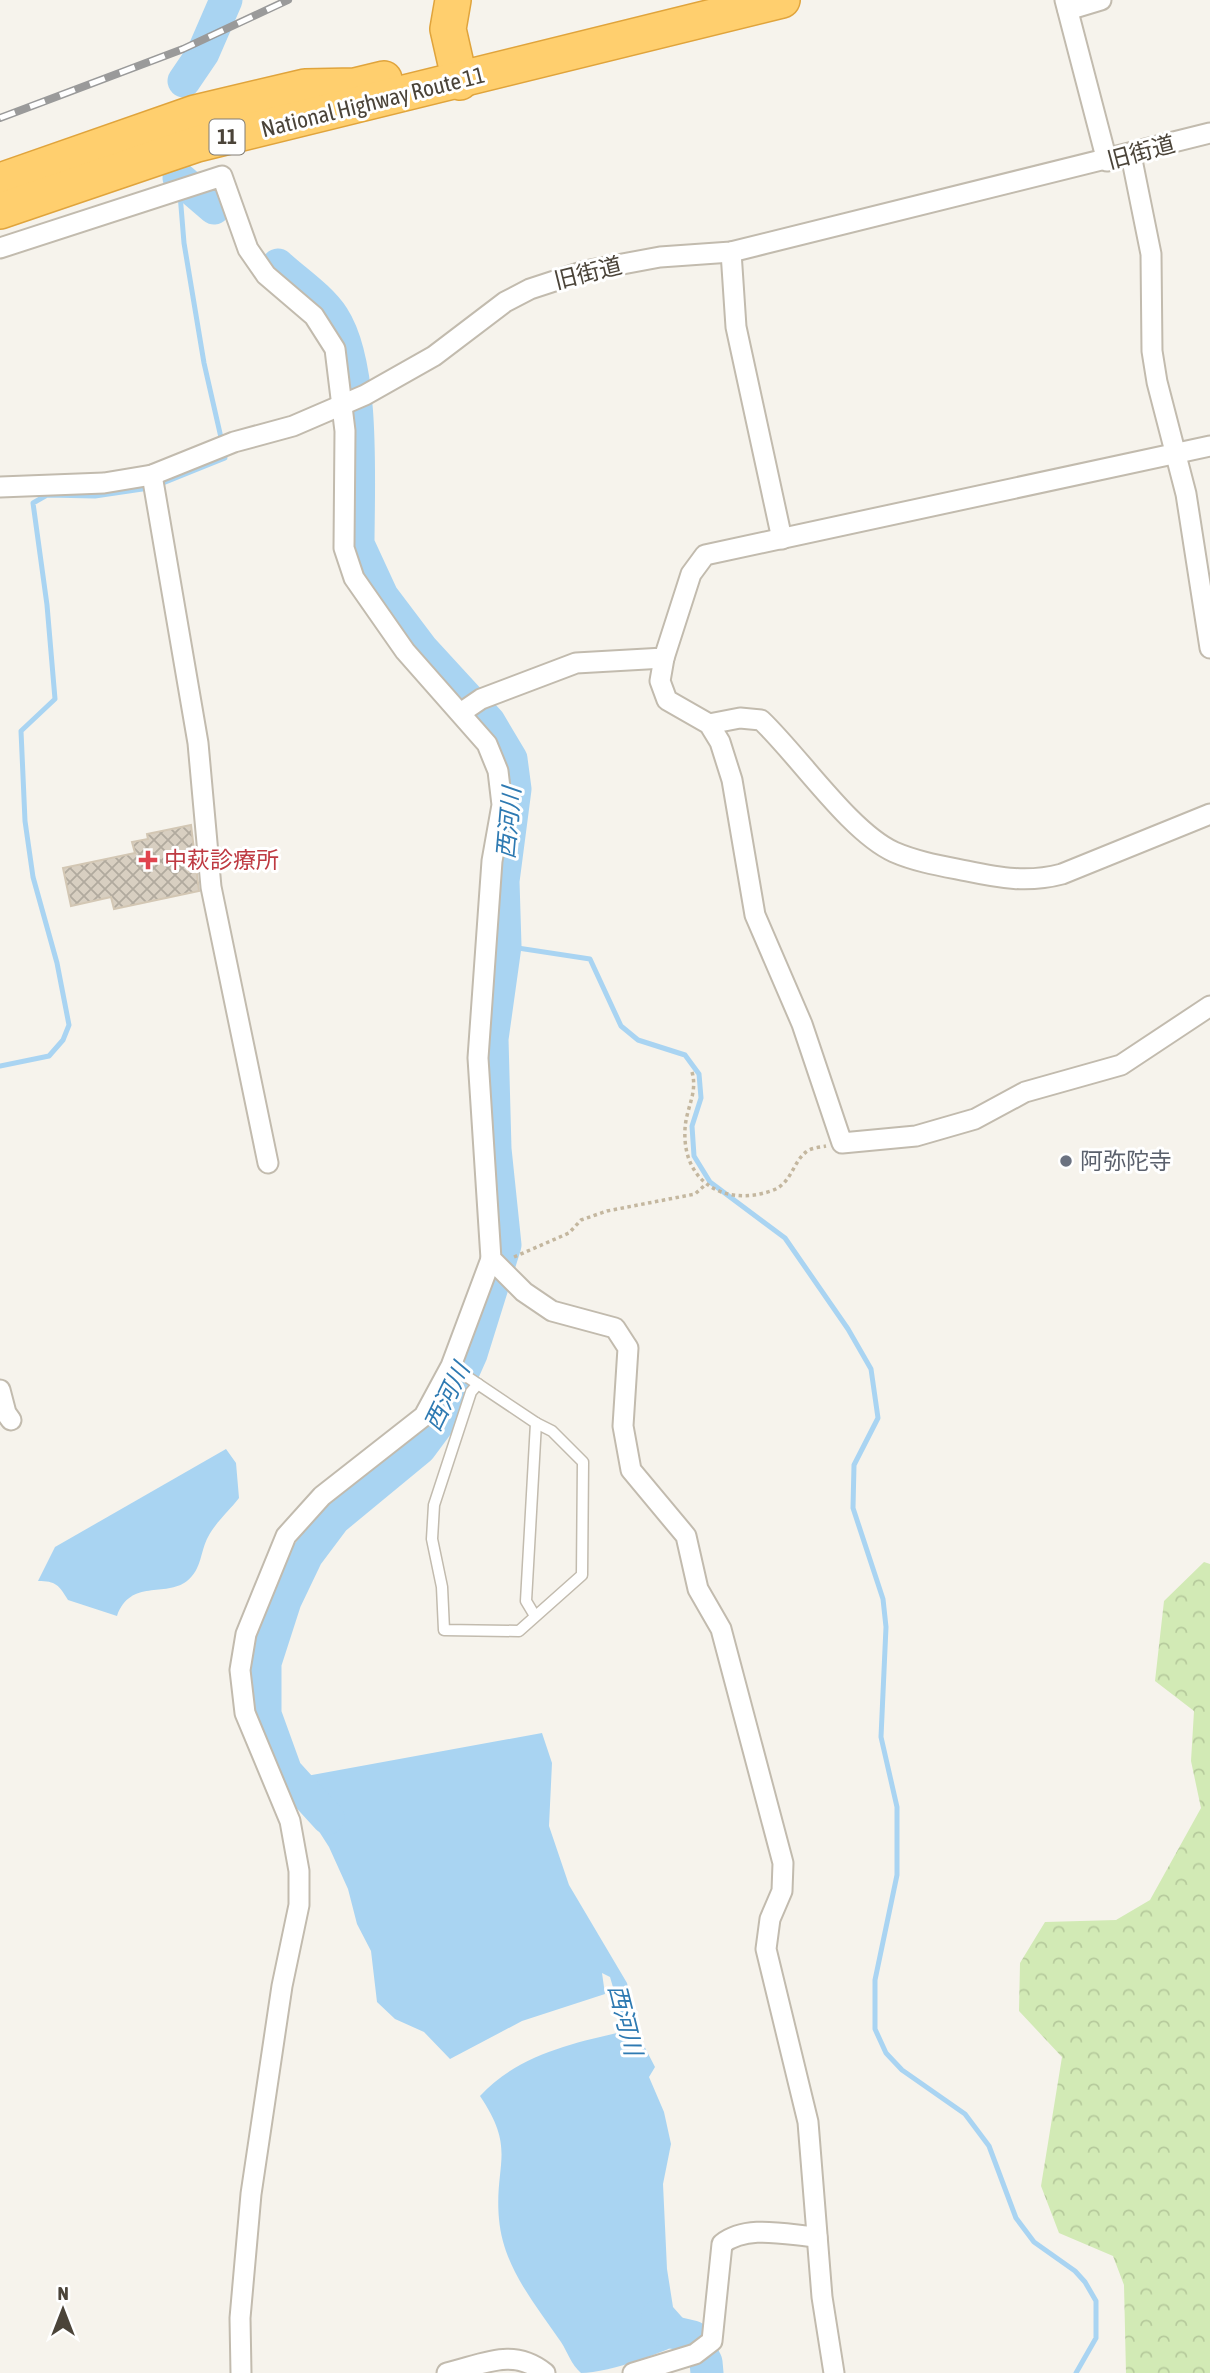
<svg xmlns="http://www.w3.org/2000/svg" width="1210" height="2373" font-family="'Asap Condensed','Noto Sans JP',sans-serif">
	<defs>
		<pattern id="forest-crowns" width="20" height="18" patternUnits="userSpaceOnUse" patternTransform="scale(1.75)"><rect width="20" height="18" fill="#d2eab5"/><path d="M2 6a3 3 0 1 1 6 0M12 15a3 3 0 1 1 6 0" fill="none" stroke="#b6ca9c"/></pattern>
		<pattern id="building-cross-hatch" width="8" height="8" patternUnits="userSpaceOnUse" patternTransform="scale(1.75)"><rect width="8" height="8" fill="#d8cfc1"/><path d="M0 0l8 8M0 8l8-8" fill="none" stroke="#b1aa9e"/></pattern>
	</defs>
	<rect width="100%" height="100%" fill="#f6f3ec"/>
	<!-- forest -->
	<path fill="url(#forest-crowns)" d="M1204,1562L1210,1564V2373H1126L1124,2285L1113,2256L1059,2233L1041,2186L1062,2057L1019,2011L1020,1963L1045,1922L1116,1920L1150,1900L1201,1808L1191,1761L1194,1711L1155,1681L1164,1601Z"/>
	<!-- water -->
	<g fill="#a9d4f2">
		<path d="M226,1449L236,1463L239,1498C230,1510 215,1523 208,1537C200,1552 202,1569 187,1581C165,1598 131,1578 117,1616L68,1600C59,1585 56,1581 38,1581L55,1547Z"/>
		<path d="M542,1733L552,1763L549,1826L569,1885L627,1983L640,2038L655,2067L649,2077L664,2112L671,2144L663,2184L667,2269L673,2307L697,2334C674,2350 609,2373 581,2373C571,2364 568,2353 561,2342C535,2304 503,2267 499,2219C494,2163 517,2151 480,2096C516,2056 572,2043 622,2032L625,2028L610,1977L602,1973L605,1994L522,2021L450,2059L424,2032L395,2019L377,2002L371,1951L357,1924L348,1889L329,1847L313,1822L305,1816L297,1785L301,1777Z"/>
	</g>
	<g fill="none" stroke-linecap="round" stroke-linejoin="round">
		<!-- stream -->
		<g stroke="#a9d4f2" stroke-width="5">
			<path d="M180,194L184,243L204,363L222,442"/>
			<path d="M158,485L225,458L224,452"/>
			<path d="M505,946L590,959L621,1026L638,1040L685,1055L699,1074L701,1098L692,1126L694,1156L710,1182L785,1238L848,1329L871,1369L878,1418L854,1465L853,1508L883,1599L886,1627L881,1737L897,1807V1875L875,1980V2029L886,2053L902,2070L965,2114L989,2146L1016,2218L1034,2242L1075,2271L1085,2282L1096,2301V2338L1076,2373"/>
			<path d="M0,1066L49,1056L63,1040L69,1025L57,963L33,877L25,821L21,731L55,699L47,605L33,503L47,495L95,496L149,488"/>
		</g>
		<!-- river -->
		<g stroke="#a9d4f2" stroke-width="33">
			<path d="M184,81L203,53L226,0"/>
			<path d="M179,178L214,208"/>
			<path d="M278,265C295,281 320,297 333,317C365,366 358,485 358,544L382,596L422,649L489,722L511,759L515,789L503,881L505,946L492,1039L495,1149L505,1245L471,1354L443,1417L420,1448L334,1519L307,1555L285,1601L265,1663V1714L286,1772L328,1818"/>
			<path d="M658,2316L663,2330L693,2337L706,2362L707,2373"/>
		</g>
	</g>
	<!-- building -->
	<path fill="url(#building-cross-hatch)" stroke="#d3c7b4" stroke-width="2" d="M191,825L199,891L114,909L111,897L71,906L63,868L135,853L132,842L148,839L147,834Z"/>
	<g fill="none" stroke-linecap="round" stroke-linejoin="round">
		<defs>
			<g id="lane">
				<path d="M451,1366L536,1423L526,1601L535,1616"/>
				<path d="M478,1384L471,1392L434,1505L432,1539L442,1587L444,1630L519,1631L582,1575L583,1462L552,1431L536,1423"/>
			</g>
			<g id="street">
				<path d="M1065,0L1107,161"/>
				<path d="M1068,10L1101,0"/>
				<path d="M1131,155L1151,254L1152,351L1157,382L1186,494L1210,648"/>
				<path d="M0,248L222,176L248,249L266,275L314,316L335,349L345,431L344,548L354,578L405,651L487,744L498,771L502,805L492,861L478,1058L491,1259L524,1292L552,1311L615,1328L628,1348L623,1426L631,1470L686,1536L698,1589L721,1629L783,1863L782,1891L770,1919L766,1949L808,2122L822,2297L834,2373"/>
				<path d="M731,252L736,327L782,539"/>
				<path d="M152,475L198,743L211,887L268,1163"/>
				<path d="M0,487L104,483L152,475L234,442L293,426L365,395L434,356L505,302L530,289L585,271L660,257L731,252L1210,133"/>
				<path d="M664,658L660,681L667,700L709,724L720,742L732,780L755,915L802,1024L842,1143L916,1136L975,1119L1025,1092L1121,1065L1210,1006"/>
				<path d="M462,712L481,699L576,663L664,658L691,574L705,555L1210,446"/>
				<path d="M709,724L740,718L761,720C799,756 850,832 894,852C917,862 942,866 967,871C1000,878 1028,883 1062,874L1210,814"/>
				<path d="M0,1390L6,1413L11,1420"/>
				<path d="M241,2373L240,2318L251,2194L282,1986L299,1905V1871L290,1821L245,1713L240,1670L246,1634L286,1536L322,1496L424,1416L451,1366L491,1259"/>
				<path d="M447,2373C484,2364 513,2347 545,2373"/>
				<path d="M633,2373L695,2354L712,2341L722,2244C747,2224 787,2235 817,2237"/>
			</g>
			<g id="highway">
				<path d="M453,0L448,29L460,82"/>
				<path d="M0,181L195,113L305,87L355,86L384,79"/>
				<path d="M0,211L197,144L782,0"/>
			</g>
		</defs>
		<!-- lane casing -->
		<use href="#lane" stroke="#c2bbae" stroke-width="13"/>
		<!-- street casing -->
		<use href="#street" stroke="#c2bbae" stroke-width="23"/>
		<!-- highway casing -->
		<use href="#highway" stroke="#e0a43c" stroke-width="38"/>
		<!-- path -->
		<g stroke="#c4b79f" stroke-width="3.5" stroke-dasharray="3.5 3.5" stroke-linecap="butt">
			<path d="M692,1072C698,1093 686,1108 685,1129C682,1181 723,1207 771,1191C792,1184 792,1163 806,1152C810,1148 821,1147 826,1146"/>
			<path d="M514,1257L569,1233L581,1220L607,1211L695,1194L705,1185"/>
		</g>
		<!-- lane -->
		<use href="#lane" stroke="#fff" stroke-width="10"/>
		<!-- street -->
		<use href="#street" stroke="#fff" stroke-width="19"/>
		<!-- highway -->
		<use href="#highway" stroke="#ffcf6e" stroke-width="35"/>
		<defs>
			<path id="rail" d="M0,118L183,49L288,0"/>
		</defs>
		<!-- rail casing -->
		<use href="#rail" stroke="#9a9a9a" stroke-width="8"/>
		<!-- rail -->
		<use href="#rail" stroke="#fff" stroke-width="5" stroke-dasharray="16" stroke-linecap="butt"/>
	</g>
	<!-- markers -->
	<path fill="#e0444e" stroke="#fff" stroke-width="2.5" d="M144.5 849.5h7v7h7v7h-7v7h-7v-7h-7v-7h7z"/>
	<circle fill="#6b7280" stroke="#fff" stroke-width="2.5" cx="1066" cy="1161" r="7"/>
	<g text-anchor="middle" stroke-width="6" stroke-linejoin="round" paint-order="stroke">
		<!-- shield labels -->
		<rect fill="#fff" stroke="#817c74" stroke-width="2" x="209.5" y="119.5" width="35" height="35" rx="5"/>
		<g font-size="21" font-weight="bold" fill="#4b4439">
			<text x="227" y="144">11</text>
		</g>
		<!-- street labels -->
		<g font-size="23" fill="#4b4439" stroke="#fff">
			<text transform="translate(373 102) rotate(-14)" y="8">National Highway Route 11</text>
			<text transform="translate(1141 152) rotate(-15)" y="8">旧街道</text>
			<text transform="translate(588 273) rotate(-14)" y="8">旧街道</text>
		</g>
		<!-- health labels -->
		<g font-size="23" fill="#be3a42" stroke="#fff" text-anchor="start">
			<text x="164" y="868">中萩診療所</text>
		</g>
		<!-- worship labels -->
		<g font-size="23" fill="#5b616d" stroke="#fff" text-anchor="start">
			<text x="1080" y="1169">阿弥陀寺</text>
		</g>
		<!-- water labels -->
		<g font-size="24" font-style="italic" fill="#2e7ab2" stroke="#fff">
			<text transform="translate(509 823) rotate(-85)" y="8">西河川</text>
			<text transform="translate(447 1397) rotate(-64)" y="8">西河川</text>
			<text transform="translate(625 2020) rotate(76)" y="8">西河川</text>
		</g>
	</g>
	<!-- north arrow -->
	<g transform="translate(63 2310)" stroke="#ffffff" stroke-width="5" paint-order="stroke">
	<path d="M0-5L12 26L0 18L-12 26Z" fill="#4b4439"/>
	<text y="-10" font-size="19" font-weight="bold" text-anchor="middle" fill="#4b4439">N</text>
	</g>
</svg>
